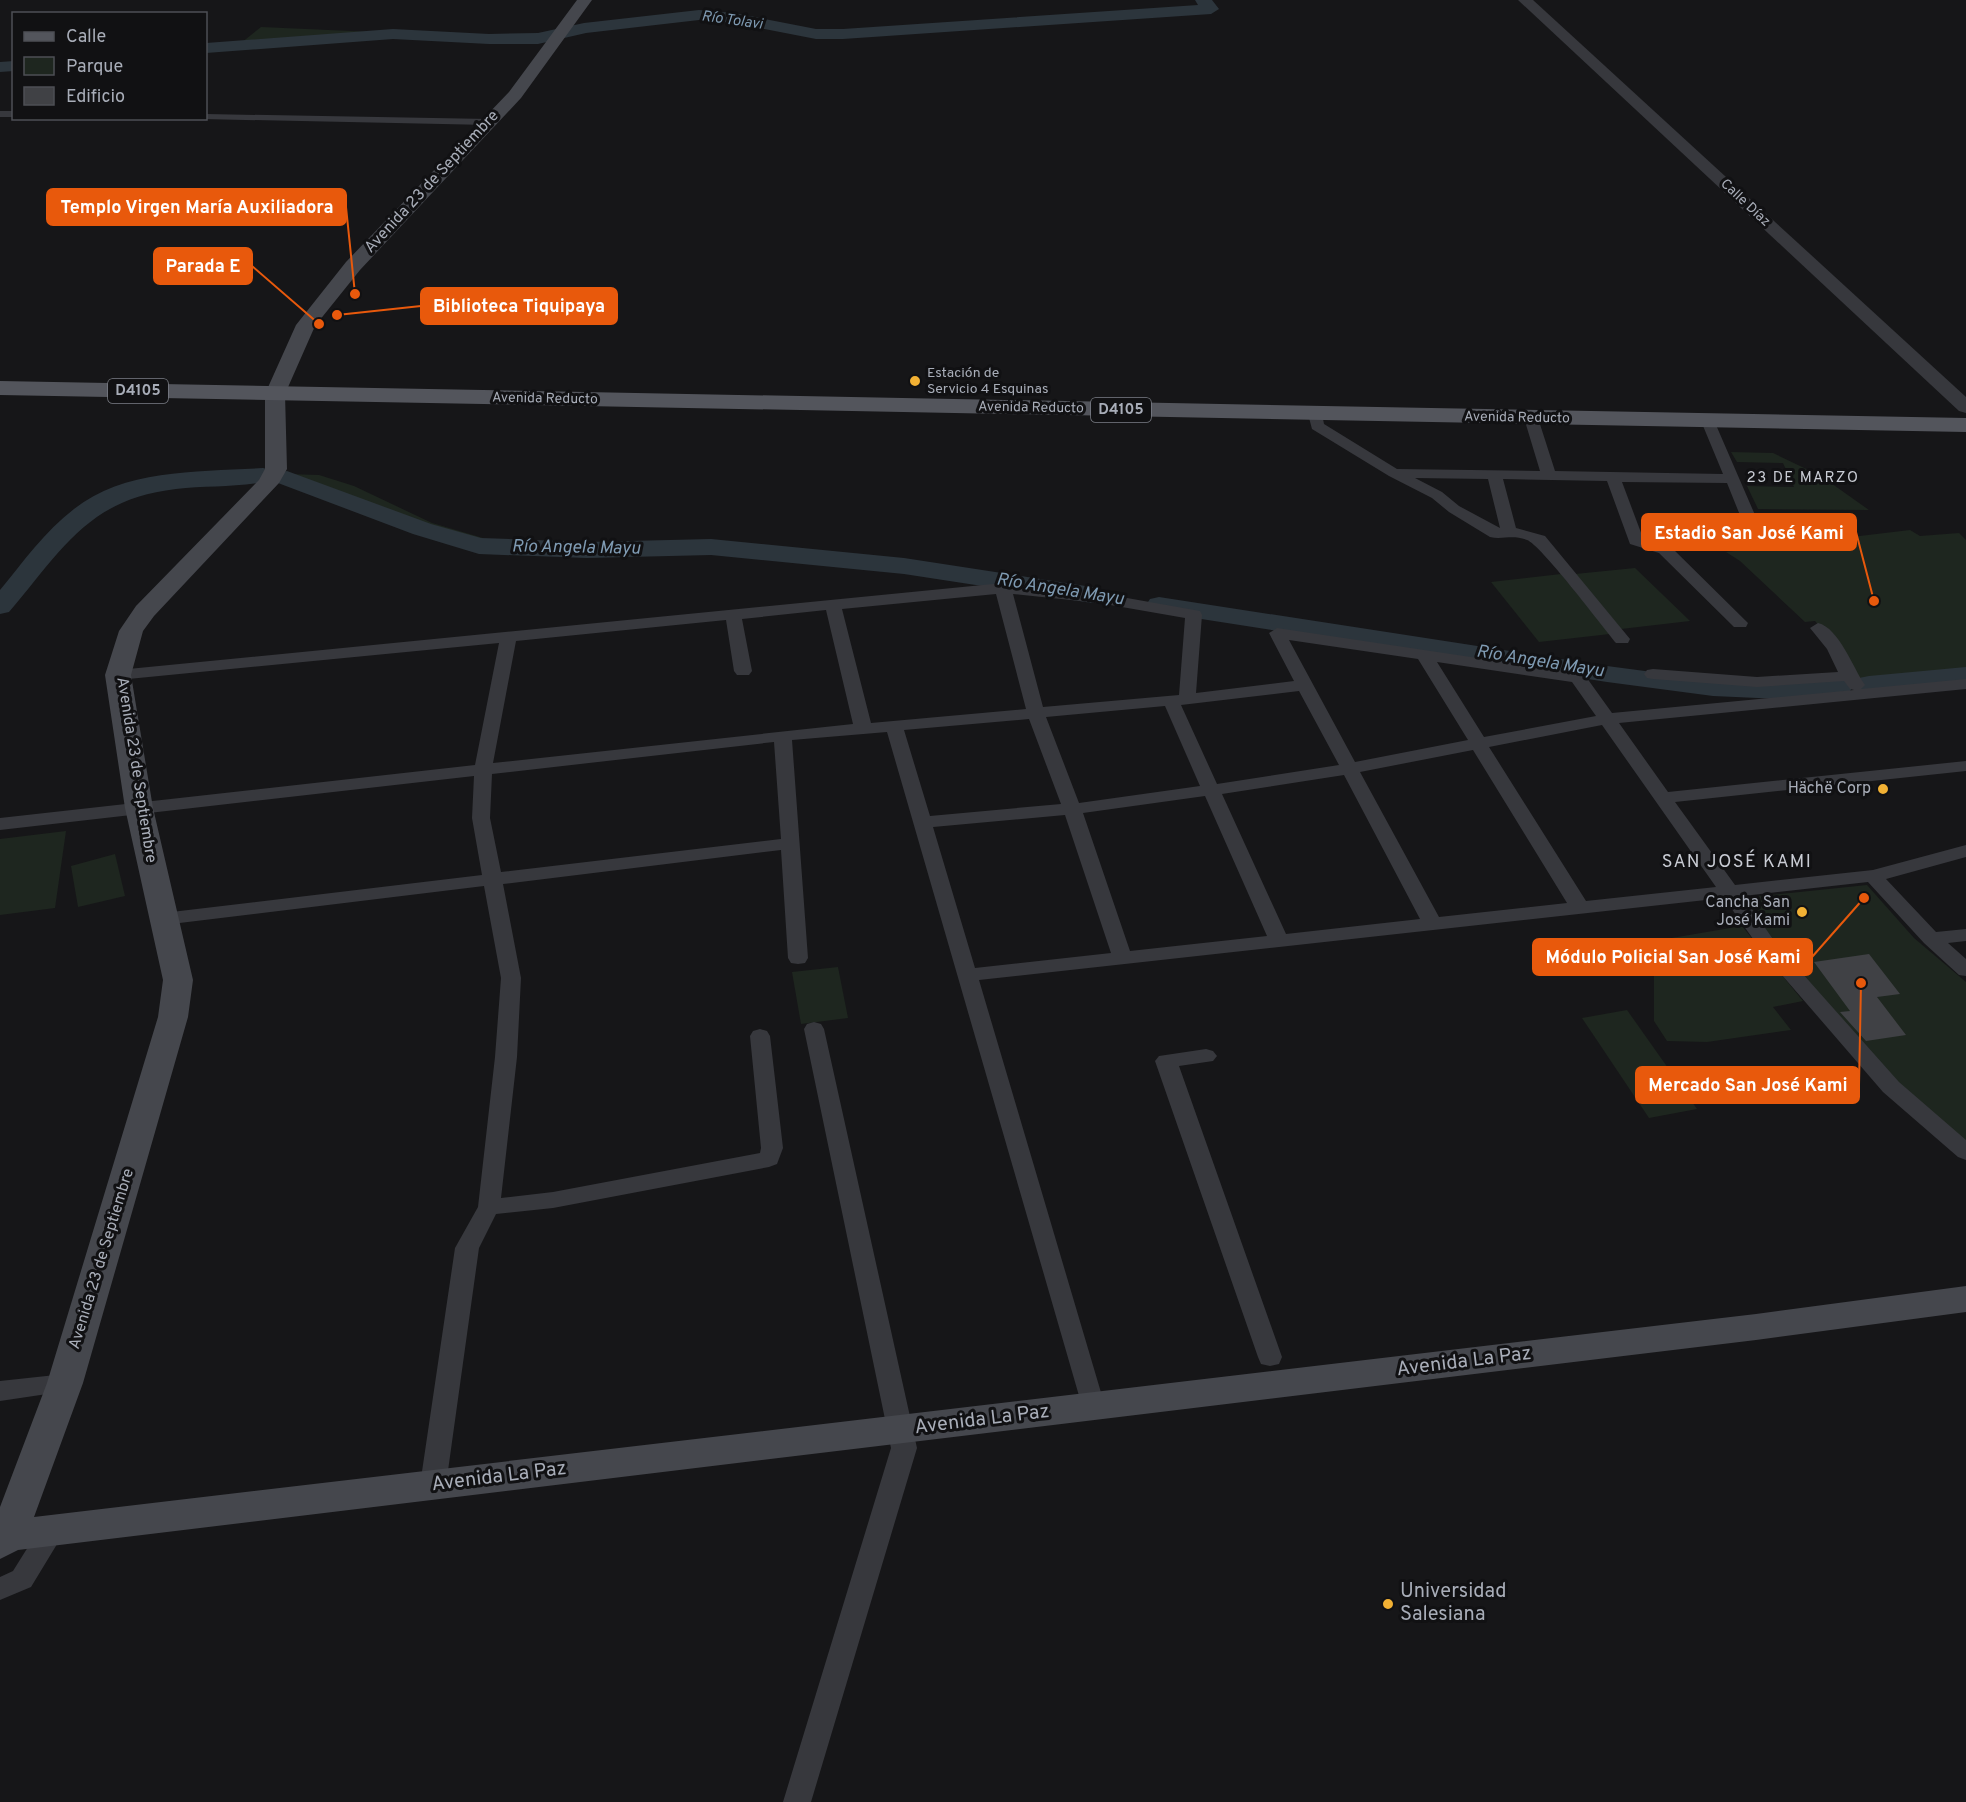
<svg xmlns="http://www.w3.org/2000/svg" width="1966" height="1802" viewBox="0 0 1966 1802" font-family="Overpass,sans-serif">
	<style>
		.green { fill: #1e261f }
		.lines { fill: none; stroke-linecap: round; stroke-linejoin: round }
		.river { fill: #2c353c; fill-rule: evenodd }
		.building { fill: #404145 }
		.minor { fill: #37383d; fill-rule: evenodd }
		.tertiary { fill: #37383d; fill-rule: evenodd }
		.secondary { fill: #45474d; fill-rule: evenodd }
		.primary { fill: #53555c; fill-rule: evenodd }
		.poi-dot { fill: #f2b134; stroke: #111113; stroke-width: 2 }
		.labels { text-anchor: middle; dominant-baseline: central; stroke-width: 6; stroke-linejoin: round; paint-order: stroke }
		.far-street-label { font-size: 14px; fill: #a8adb8; stroke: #111113 }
		.far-poi-label { font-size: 14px; fill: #a8adb8; stroke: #111113; text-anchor: start }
		.far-water-label { font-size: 15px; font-style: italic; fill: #7f9bb3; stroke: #111113 }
		.shield { fill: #111113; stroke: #7b7e86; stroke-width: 1.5 }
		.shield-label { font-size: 15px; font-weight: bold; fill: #a8adb8 }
		.far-neighbourhood-label { font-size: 15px; letter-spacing: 1.5px; fill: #c9ccd4; stroke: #111113 }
		.street-label { font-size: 16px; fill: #a8adb8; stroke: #111113 }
		.poi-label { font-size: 16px; fill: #a8adb8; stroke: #111113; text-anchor: end }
		.water-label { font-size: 18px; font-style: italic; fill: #7f9bb3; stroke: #111113 }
		.neighbourhood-label { font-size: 18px; letter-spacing: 1.5px; fill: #c9ccd4; stroke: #111113 }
		.near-street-label { font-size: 20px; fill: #a8adb8; stroke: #111113 }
		.near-poi-label { font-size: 20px; fill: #a8adb8; stroke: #111113; text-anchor: start }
		.leader { fill: none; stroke: #e8590c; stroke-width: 2 }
		.callout-dot { fill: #e8590c; stroke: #111113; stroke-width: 2 }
		.callout { fill: #e8590c; stroke: #e8590c; stroke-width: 2 }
		.callout-label { font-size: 18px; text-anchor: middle; font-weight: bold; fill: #fff }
	</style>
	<rect width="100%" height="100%" fill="#161618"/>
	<g class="green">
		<polygon points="261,27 374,32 241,43"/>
		<polygon points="1731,452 1773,453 1821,476 1869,510 1758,509 1747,486 1794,487 1783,463 1737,462"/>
		<path d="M287 474 319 475 354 486 432 523 483 538C449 537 417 523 386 511 353 498 320 485 287 474Z"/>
		<polygon points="1910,530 1920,536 1959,533 1966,540 1966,681 1866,690 1854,676 1850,661 1815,621 1805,622 1740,561 1726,552"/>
		<polygon points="1635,568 1690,621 1621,629 1575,574"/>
		<polygon points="1561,574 1610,634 1539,642 1491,582"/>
		<polygon points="66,831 55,908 0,915 0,839"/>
		<polygon points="115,854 125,896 78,907 71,866"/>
		<polygon points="1867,885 1914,938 1966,982 1966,1142 1897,1081 1777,947 1743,898"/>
		<polygon points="1742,926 1803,1001 1773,1007 1791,1030 1707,1042 1667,1041 1654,1021 1654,941"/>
		<polygon points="838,967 848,1018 801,1024 792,972"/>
		<polygon points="1627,1010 1697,1109 1649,1118 1582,1018"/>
	</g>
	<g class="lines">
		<g class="river">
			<polygon points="1195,0 1212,0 1219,9 1211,14 843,39 816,39 734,23 699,20 586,33 538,44 489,44 393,39 206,53 206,43 393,29 489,34 538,33 584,23 699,10 734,13 816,29 843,29 1198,5"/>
			<polygon points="14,61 14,71 0,72 0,62"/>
			<path d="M263 468 272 470 275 475 272 480C241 488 207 485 176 489 88 499 62 550 9 612L0 614V590C23 562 45 531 74 509 125 468 201 472 263 468Z"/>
			<polygon points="287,471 431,524 481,538 587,542 711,539 904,558 1092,587 1101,589 1105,595 1101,601 1092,603 904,574 711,555 587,558 479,554 413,534 278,483 275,478 278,473"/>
			<polygon points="1159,597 1607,666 1713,680 1781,683 1840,677 1850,679 1854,685 1850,691 1781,699 1713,696 1607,682 1150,611 1146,605 1150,599"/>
			<polygon points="1966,667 1966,683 1869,692 1859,690 1855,684 1859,678 1869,676"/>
		</g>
	</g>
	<polygon class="building" points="1869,954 1900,994 1877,997 1906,1035 1866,1041 1840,1012 1850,1011 1814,962"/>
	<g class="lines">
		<g class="minor">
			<rect x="0" y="111" width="14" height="6"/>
			<polygon points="206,114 489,119 495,122 489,125 202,119 206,118"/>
			<path d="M1315 410 1322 414 1324 424 1397 469 1540 471 1524 418 1531 414 1538 418 1555 471 1723 474 1701 421 1708 417 1713 418 1768 545 1766 548 1760 550 1752 545 1727 483 1622 482 1643 538 1671 547 1748 623 1746 627H1734L1659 553 1630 544 1607 481 1503 479 1516 528 1545 536 1630 639 1628 643H1616C1602 626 1540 544 1527 540 1512 534 1503 540 1490 537L1449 512 1432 498 1389 476 1312 429 1308 414ZM1415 478 1488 479 1500 528 1459 506 1442 492Z"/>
			<path d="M1003 583 1099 593 1200 611 1202 615 1196 693 1294 681 1269 633 1277 628 1584 674 1612 713 1854 690 1850 689 1844 681 1757 687 1653 679 1647 678 1644 674 1647 670 1653 669 1757 677 1838 672 1827 649 1810 628 1818 623C1839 628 1853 668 1865 685L1861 689 1966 679V689L1619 723 1668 792 1966 761V771L1675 802 1735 885 1873 870 1966 845V857L1886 879 1936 932 1966 929V941L1948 943 1966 959V976L1959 975 1924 943 1868 882 1743 896 1777 945 1899 1082 1966 1140V1160L1958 1157 1883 1092 1763 953 1724 898 979 980 1105 1406 1102 1413 1093 1416 1084 1413 887 732 792 740 808 958 805 963 798 964 791 963 788 958 781 850 503 884 521 978 517 1057 501 1198 553 1192 760 1153 761 1148 750 1036 753 1031 760 1029 767 1031 770 1036 783 1148 777 1164 769 1167 553 1208 496 1214 479 1248 446 1485 442 1492 433 1495 424 1492 420 1485 455 1248 478 1207 495 1057 501 978 484 886 163 925 156 923 153 919 156 915 163 913 482 875 472 818 474 776 0 830V818L475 765 499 643 118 680 112 679 109 675 112 671 118 670ZM996 594 1026 709 871 723 842 609ZM1013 594 1099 603 1185 618 1179 695 1043 707ZM826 610 853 724 493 763 516 641 726 620 734 671 737 675H749L752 671 742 619ZM1289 640 1418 659 1468 740 1355 762ZM1437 662 1572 682 1596 716 1484 737ZM1299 691 1339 765 1217 784 1181 705ZM1165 706 1200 786 1079 803 1046 717ZM1029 719 1061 804 930 816 904 730ZM1602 725 1716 887 1586 901 1489 747ZM774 742 781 839 501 872 490 818 492 774ZM1473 750 1567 903 1439 917 1360 772ZM1344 775 1420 919 1286 934 1222 794ZM1205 796 1267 936 1130 951 1083 813ZM1065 815 1111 953 975 968 933 827Z"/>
			<polygon points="814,1022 821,1024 824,1029 917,1448 811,1802 783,1802 891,1448 804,1029 807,1024"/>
			<polygon points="1206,1049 1213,1051 1217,1056 1213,1061 1179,1066 1282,1357 1279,1364 1270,1366 1261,1364 1258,1357 1155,1061 1159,1056"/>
			<polygon points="65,1374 74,1376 77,1383 74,1390 0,1401 0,1381"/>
			<polygon points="52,1520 61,1523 65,1531 31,1587 0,1600 0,1577 13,1571 43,1523"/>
		</g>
		<polygon class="tertiary" points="1518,0 1533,0 1966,397 1966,413 1959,411"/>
		<polygon class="secondary" points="577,0 592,0 521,98 360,270 315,326 285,394 287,469 279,483 154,616 143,631 131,675 153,808 193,980 188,1017 83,1383 34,1517 1756,1314 1966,1286 1966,1312 1756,1340 18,1550 0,1559 0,1507 47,1383 158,1017 163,980 125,808 105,675 119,631 136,606 259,480 265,469 265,394 296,325 346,262 509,92"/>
		<polygon class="primary" points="0,381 1966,418 1966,432 0,395"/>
	</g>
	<g class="poi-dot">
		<circle cx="915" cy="381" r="6"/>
		<circle cx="1883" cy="789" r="6"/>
		<circle cx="1802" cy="912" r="6"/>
		<circle cx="1388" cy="1604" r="6"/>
	</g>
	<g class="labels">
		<g class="far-street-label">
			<text transform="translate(1745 203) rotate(43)">Calle Díaz</text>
			<text transform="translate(545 399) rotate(1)">Avenida Reducto</text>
			<text transform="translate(1031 408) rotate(1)">Avenida Reducto</text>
			<text transform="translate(1517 418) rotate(1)">Avenida Reducto</text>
		</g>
		<g class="far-poi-label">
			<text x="927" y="373">Estación de<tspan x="927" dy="16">Servicio 4 Esquinas</tspan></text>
		</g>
		<g class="far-water-label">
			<text transform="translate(732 21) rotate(8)">Río Tolavi</text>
		</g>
		<g class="shield">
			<rect x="108" y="379" width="60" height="24" rx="4.5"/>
			<rect x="1091" y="398" width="60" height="24" rx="4.5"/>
		</g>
		<g class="shield-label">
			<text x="138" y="391">D4105</text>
			<text x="1121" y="410">D4105</text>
		</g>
		<g class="far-neighbourhood-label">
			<text x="1803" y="478">23 DE MARZO</text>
		</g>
		<g class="street-label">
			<text transform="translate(432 182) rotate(-47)">Avenida 23 de Septiembre</text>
			<text transform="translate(136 770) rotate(81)">Avenida 23 de Septiembre</text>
			<text transform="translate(102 1259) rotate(-73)">Avenida 23 de Septiembre</text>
		</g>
		<g class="poi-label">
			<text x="1871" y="789">Hächë Corp</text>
			<text x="1790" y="903">Cancha San<tspan x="1790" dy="18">José Kami</tspan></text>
		</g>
		<g class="water-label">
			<text transform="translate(576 548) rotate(1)">Río Angela Mayu</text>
			<text transform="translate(1060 590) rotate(9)">Río Angela Mayu</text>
			<text transform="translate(1540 662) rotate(9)">Río Angela Mayu</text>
		</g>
		<g class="neighbourhood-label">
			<text x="1737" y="862">SAN JOSÉ KAMI</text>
		</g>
		<g class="near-street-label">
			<text transform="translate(1464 1362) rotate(-7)">Avenida La Paz</text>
			<text transform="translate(982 1420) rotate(-7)">Avenida La Paz</text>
			<text transform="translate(499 1477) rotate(-7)">Avenida La Paz</text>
		</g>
		<g class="near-poi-label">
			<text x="1400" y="1592">Universidad<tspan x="1400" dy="23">Salesiana</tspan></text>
		</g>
	</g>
	<path class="leader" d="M355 294L346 207M319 324L252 266M337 315L421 306M1874 601L1856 532M1864 898L1812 957M1861 983L1859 1085"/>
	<g class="callout-dot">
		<circle cx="355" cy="294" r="6"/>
		<circle cx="319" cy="324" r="6"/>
		<circle cx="337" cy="315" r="6"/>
		<circle cx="1874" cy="601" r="6"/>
		<circle cx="1864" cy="898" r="6"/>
		<circle cx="1861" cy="983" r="6"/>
	</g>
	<g class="callout">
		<rect x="47" y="189" width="299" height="36" rx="6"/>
		<rect x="154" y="248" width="98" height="36" rx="6"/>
		<rect x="421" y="288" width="196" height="36" rx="6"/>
		<rect x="1642" y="514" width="214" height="36" rx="6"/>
		<rect x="1533" y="939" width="279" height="36" rx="6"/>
		<rect x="1636" y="1067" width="223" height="36" rx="6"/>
	</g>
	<g class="callout-label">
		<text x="197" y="213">Templo Virgen María Auxiliadora</text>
		<text x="203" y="272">Parada E</text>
		<text x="519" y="312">Biblioteca Tiquipaya</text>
		<text x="1749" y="539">Estadio San José Kami</text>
		<text x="1673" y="963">Módulo Policial San José Kami</text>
		<text x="1748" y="1091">Mercado San José Kami</text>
	</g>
	<rect x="12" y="12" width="195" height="108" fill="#111113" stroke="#4d4f55" stroke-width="1.5"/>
	<rect x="24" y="32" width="30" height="9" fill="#53555c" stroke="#4d4f55" stroke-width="1.5"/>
	<text x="66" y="42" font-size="18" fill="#a8adb8">Calle</text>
	<rect x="24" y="57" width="30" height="18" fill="#1e261f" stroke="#4d4f55" stroke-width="1.5"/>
	<text x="66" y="72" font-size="18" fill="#a8adb8">Parque</text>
	<rect x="24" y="87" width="30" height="18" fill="#404145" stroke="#4d4f55" stroke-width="1.5"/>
	<text x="66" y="102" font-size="18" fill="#a8adb8">Edificio</text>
</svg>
